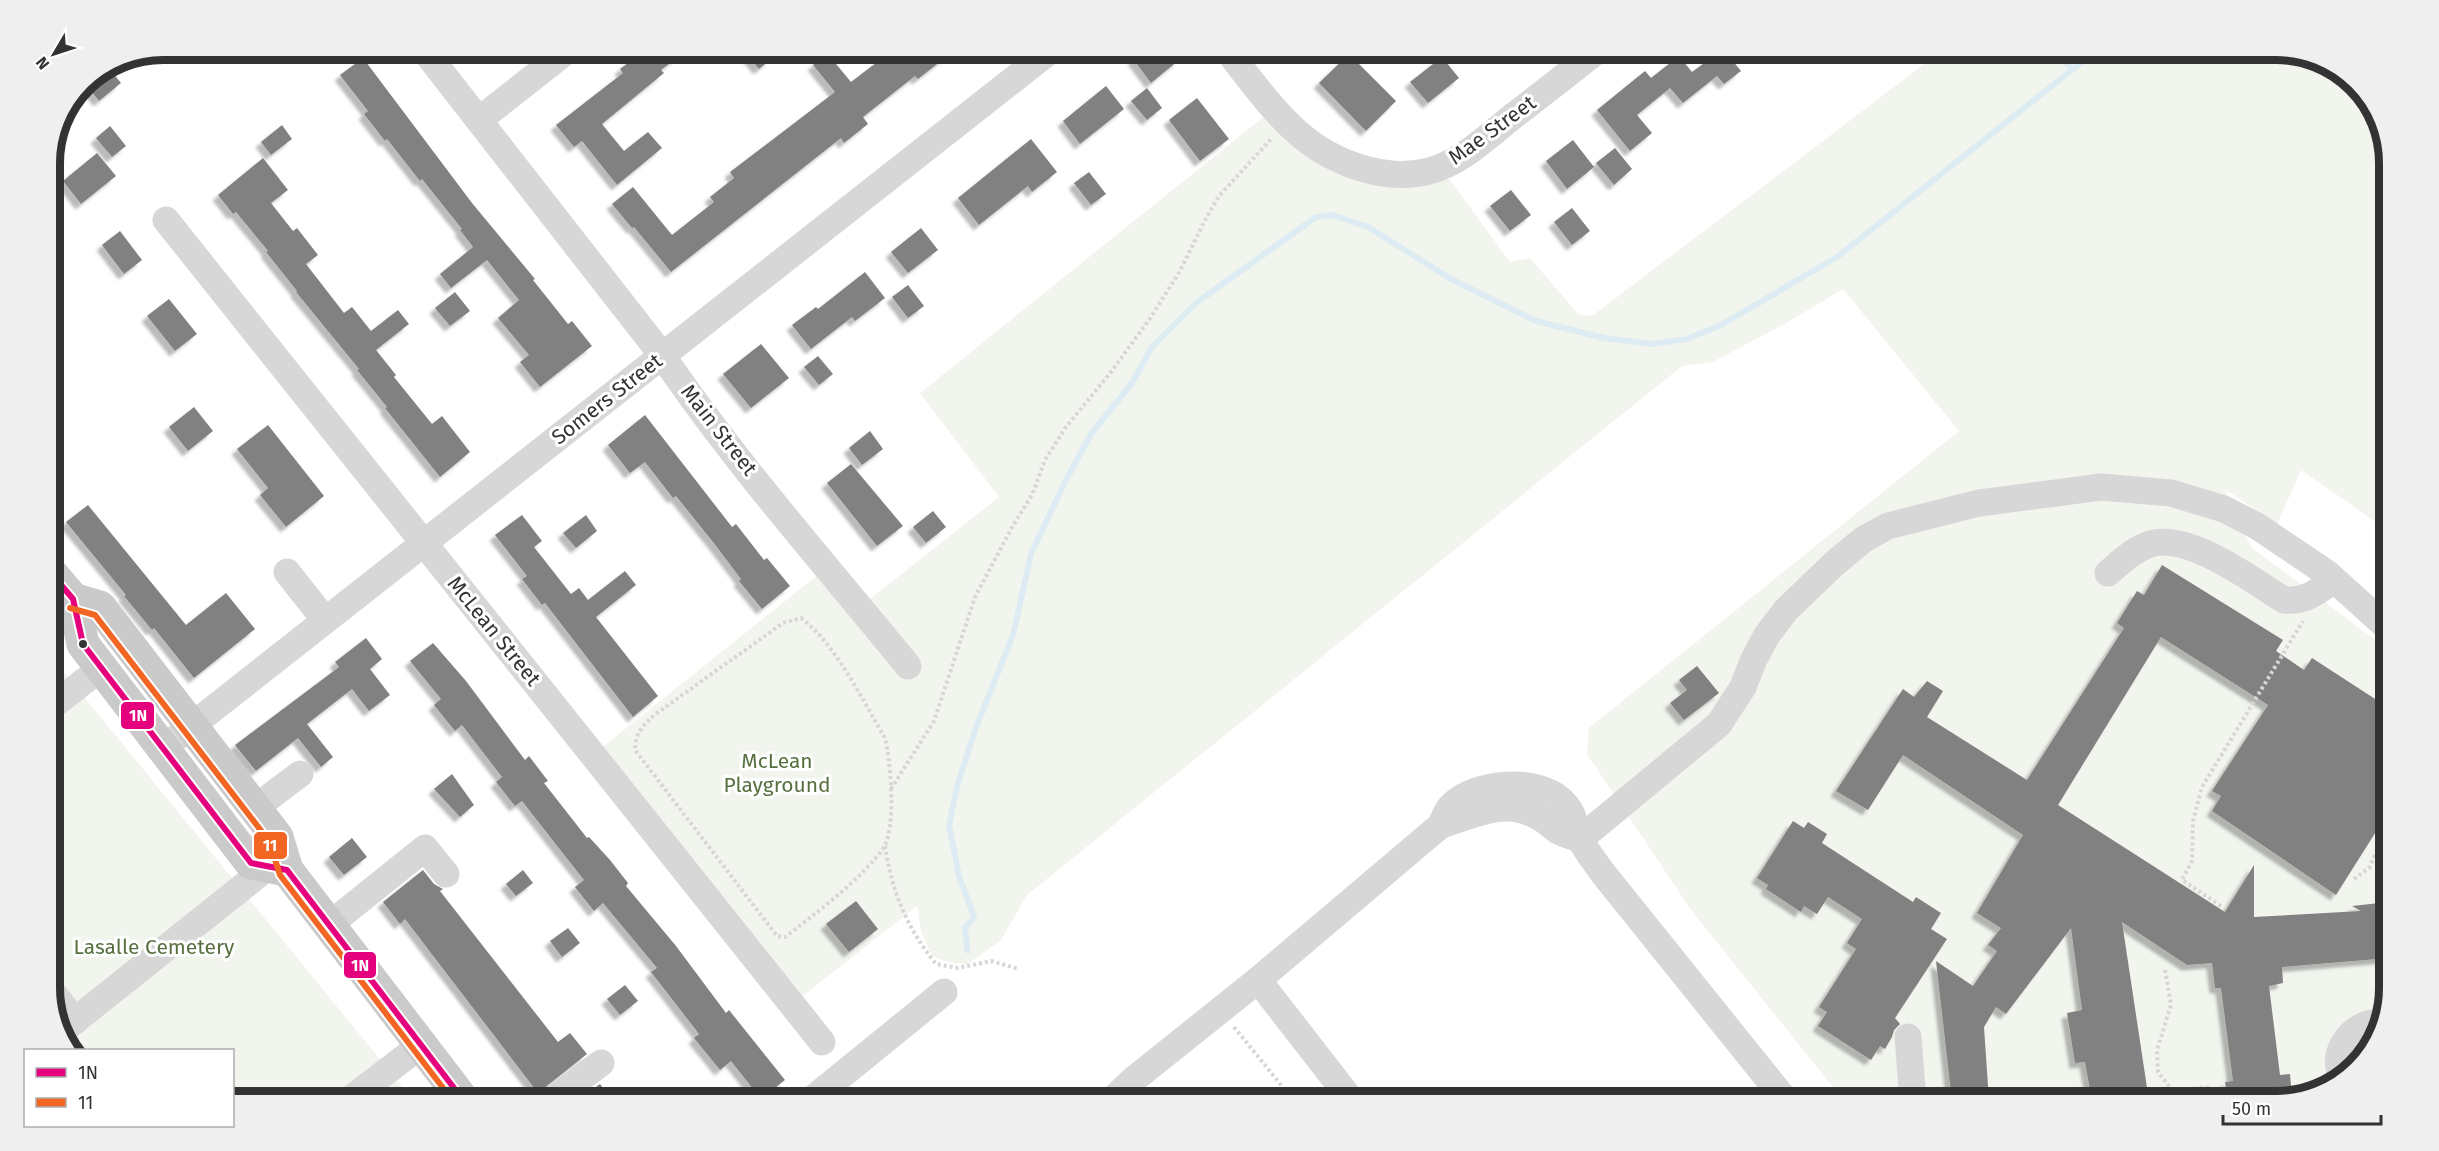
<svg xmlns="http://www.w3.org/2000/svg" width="2439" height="1151" viewBox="0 0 2439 1151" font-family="'Fira Sans',sans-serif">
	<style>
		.green { fill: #f1f5ed }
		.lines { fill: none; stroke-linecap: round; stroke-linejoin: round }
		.stream { stroke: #ddebf3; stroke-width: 6 }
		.building { fill: #818181; filter: url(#shadow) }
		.path { stroke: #d6d6d6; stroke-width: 4; stroke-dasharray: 3 3; stroke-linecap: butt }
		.minor { stroke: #d7d7d7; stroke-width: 27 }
		.major { stroke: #cacaca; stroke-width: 33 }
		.bus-1-casing { stroke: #fff; stroke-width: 10 }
		.bus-2-casing { stroke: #fff; stroke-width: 10 }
		.bus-1 { stroke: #e5007d; stroke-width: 6 }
		.bus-2 { stroke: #f26522; stroke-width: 6 }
		.bus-dot { fill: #333; stroke: #fff; stroke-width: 2 }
		.labels { text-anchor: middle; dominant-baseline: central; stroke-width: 6; stroke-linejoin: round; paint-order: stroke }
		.street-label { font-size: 21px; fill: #333; stroke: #fff }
		.park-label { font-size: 21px; fill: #56703f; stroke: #fff }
		.rim { fill: none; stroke: #333; stroke-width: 8 }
		.line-badge { stroke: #fff; stroke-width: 2 }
		.badge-label { font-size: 16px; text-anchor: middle; font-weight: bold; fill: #fff }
	</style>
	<defs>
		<filter id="shadow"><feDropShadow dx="-5.5" dy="5.5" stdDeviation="1.5" flood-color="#0004"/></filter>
	</defs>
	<rect width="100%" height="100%" fill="#fff"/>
	<g class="green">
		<polygon points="1943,50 2276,50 2320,58 2370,100 2389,156 2389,531 2301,470 2277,524 2225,489 2251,547 2389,650 2389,988 2381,1032 2339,1082 2276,1101 1844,1101 1691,910 1587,754 1589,728 1959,431 1843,289 1788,322 1713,362 1682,366 1027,895 1001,940 968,964 950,963 932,956 921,931 917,906 794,1003 594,754 829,566 861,606 999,497 920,393 1272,110 1337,163 1441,168 1510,262 1530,258 1578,314 1592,316"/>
		<polygon points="50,655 414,1101 233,1101 232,1050 69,1050 50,996"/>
	</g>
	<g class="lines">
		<g class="stream">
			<polyline points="2055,50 2072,69"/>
			<polyline points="967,950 965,928 974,917 959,876 949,825 957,787 975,730 1013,635 1031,554 1065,482 1091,434 1132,383 1152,347 1196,303 1316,217 1332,215 1368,227 1451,279 1536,321 1604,338 1652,344 1687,339 1721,325 1837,257 2097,50"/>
		</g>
	</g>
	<g class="building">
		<polygon points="645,50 687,50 661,70 664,73 602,124 624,151 648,132 662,148 617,185 582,141 574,147 556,125 623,73 620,69"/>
		<polygon points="743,50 763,50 771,59 759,69"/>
		<polygon points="893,50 955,50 918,79 915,76 863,117 868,124 844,143 841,138 671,272 634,227 632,228 612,204 633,187 672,235 714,202 710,197 734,178 730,172 835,92 813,65 827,53 851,82"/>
		<polygon points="1145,50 1171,50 1179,60 1151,83 1133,59"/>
		<polygon points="1722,50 1724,50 1741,71 1724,84 1717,76 1683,103 1670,88 1637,115 1652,133 1630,151 1597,110 1645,71 1651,78 1679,56 1692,72"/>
		<polygon points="1349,54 1396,101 1366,131 1319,83"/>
		<polygon points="1442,57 1459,78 1428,103 1410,82"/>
		<polygon points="363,58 472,203 535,279 533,280 568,324 572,321 592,346 540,387 520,362 529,355 498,318 519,300 487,260 451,288 440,274 473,247 460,230 462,229 422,179 420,181 387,139 385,141 364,114 368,111 340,75"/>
		<polygon points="107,66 121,83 99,101 84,82"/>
		<polygon points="1106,86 1124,109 1080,144 1063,121"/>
		<polygon points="1147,88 1162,108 1147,120 1131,101"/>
		<polygon points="1197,98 1229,139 1200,161 1169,120"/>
		<polygon points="282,125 292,139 271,155 261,142"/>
		<polygon points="110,126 126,146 112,157 96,138"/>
		<polygon points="1031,139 1057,172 1032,192 1028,186 979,225 958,198"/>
		<polygon points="1573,140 1594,167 1567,189 1546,161"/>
		<polygon points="1615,148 1632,169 1614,185 1596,163"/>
		<polygon points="97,153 116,176 81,204 63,181"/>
		<polygon points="263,158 288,190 271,203 293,231 297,228 318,255 306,264 344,313 352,307 371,331 398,310 409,324 376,350 396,375 394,377 432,424 442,416 470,452 440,477 385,408 387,407 357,370 359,369 296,292 297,291 266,252 268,251 236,212 233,214 218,195"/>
		<polygon points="1089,172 1106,194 1091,205 1074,183"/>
		<polygon points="1511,190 1531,215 1510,231 1490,206"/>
		<polygon points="1572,208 1590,231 1572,245 1554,222"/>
		<polygon points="921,228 938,250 908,273 891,252"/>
		<polygon points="120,231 142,260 124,274 102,245"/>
		<polygon points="865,272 885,298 855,321 852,317 811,349 792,325 816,307 818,309"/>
		<polygon points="908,285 924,306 908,318 892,297"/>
		<polygon points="455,292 470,311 450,326 435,308"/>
		<polygon points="169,299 197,334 175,351 147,316"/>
		<polygon points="761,344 789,378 751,408 723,374"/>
		<polygon points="818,356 833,374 819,385 804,367"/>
		<polygon points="194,407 213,431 188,451 169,427"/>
		<polygon points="645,415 732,527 736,524 764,560 767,558 790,586 762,609 739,581 741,579 713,542 676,496 673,498 645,462 630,473 608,445"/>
		<polygon points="268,425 324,496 286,527 260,495 268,488 237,449"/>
		<polygon points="870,431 883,449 862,465 849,448"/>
		<polygon points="851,464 903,526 877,546 827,483"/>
		<polygon points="88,505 186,625 226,593 255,629 194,678 154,628 152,630 124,596 126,595 66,522"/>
		<polygon points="933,511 946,527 926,543 913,527"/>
		<polygon points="522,515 542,541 534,547 571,594 579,588 588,600 625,571 636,585 596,617 658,696 633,717 545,603 542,605 522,579 527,576 495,535"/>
		<polygon points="586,515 597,531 576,548 563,533"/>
		<polygon points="2162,565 2283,640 2276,651 2304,670 2312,658 2389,708 2389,811 2336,895 2212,811 2221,796 2212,791 2268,705 2161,637 2058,805 2225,912 2254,865 2254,917 2361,911 2352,906 2389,902 2389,958 2282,967 2283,983 2269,986 2280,1075 2290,1074 2292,1097 2276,1101 2228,1101 2225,1082 2233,1081 2221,988 2215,988 2212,963 2187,965 2122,922 2149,1101 2092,1101 2085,1062 2075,1063 2067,1013 2082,1010 2071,928 2006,1014 1996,1007 1984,1027 1989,1101 1952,1101 1936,961 1973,986 1997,951 1988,945 2001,928 1977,913 2023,835 1903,755 1868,810 1836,791 1903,689 1914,697 1927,681 1943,691 1927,717 2027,780 2124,628 2117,623 2137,591 2144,595"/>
		<polygon points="366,638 382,659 370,669 390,695 369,711 352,689 307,724 333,757 321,767 298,738 256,771 235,745 339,667 335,662"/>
		<polygon points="433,643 466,681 525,760 529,756 548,781 544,783 587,838 589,837 610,860 628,883 626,886 676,946 726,1013 729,1010 785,1080 761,1099 731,1061 720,1070 694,1038 699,1034 651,972 657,968 603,903 594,911 575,887 584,880 565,856 522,801 515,806 496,782 502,777 462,725 455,731 434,705 441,699 410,661"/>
		<polygon points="1697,666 1719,693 1684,720 1670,703 1687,690 1679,680"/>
		<polygon points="452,774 474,805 460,817 434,789"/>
		<polygon points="1793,821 1804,828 1808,822 1827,834 1822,843 1913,902 1916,897 1941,913 1931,929 1947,939 1895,1018 1900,1024 1894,1030 1892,1037 1885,1049 1880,1046 1871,1060 1818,1026 1827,1012 1819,1007 1856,949 1847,943 1862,919 1828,897 1817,914 1804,906 1801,912 1766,889 1768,885 1757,878"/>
		<polygon points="352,838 367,857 344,875 329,857"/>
		<polygon points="423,870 434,884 443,889 440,891 558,1042 570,1033 587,1054 538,1093 405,919 400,924 383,902"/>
		<polygon points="523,870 533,883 516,896 506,884"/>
		<polygon points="856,901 878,929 849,952 826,924"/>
		<polygon points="568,928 580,943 562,957 550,941"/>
		<polygon points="625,985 638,1001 620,1015 607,999"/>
		<polygon points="600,1084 613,1101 576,1101"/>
	</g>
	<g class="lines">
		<g class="path">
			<path d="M801 618C835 643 863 701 885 738 891 761 896 827 884 847 863 878 815 914 785 937L777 936 635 750C635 732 644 724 657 713L783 623Z"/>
			<polyline points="891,789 934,721 975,597 1011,529 1032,495 1045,460 1066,427 1111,372 1151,317 1180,271 1204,222 1219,196 1272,138"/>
			<path d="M885 846C892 892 907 928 936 964L958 968 991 961 1019 969"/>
			<polyline points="2354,879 2369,868 2389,824"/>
			<polyline points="2221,906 2182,880 2192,861 2193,821 2202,787 2303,621"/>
			<polyline points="2165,970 2171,1005 2157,1050 2158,1072 2173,1091 2210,1087 2213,1101"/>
			<polyline points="1234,1027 1294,1101"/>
			<polyline points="774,1101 790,1089"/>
		</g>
		<g class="minor">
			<path d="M424 50 662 355C736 464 825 564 908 666"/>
			<path d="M1227 50C1249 78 1271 109 1298 133 1331 162 1384 183 1429 171 1460 163 1487 137 1512 117 1541 95 1570 72 1598 50"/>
			<polyline points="479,120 568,50"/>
			<polyline points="166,220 822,1042"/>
			<polyline points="287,572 325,620"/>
			<path d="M2108 573C2121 562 2133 550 2150 544 2189 532 2251 580 2284 600 2305 602 2317 592 2334 580"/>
			<polyline points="50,708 101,668"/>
			<polyline points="162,749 1051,50"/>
			<polyline points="255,808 300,774"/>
			<path d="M1441 825C1473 816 1501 798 1535 815 1544 819 1550 825 1558 831 1564 834 1573 837 1580 839"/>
			<polyline points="1580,839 1719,724 1743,687 1754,659 1767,635 1786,610 1835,563 1864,539 1888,526 1979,503 2101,487 2171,493 2224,509 2257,526 2328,574 2389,629"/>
			<polyline points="329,925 425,848 446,874"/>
			<polyline points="1258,980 1352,1101"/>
			<polyline points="50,989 75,1021"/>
			<polyline points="62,1031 269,866"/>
			<polyline points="1908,1037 1913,1101"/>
			<path d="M2343 1077C2327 1053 2356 1018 2382 1023"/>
			<polyline points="348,1101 421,1045"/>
			<polyline points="551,1101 601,1063"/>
			<polyline points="810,1101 944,992"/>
			<path d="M1111 1101 1133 1080 1258 980 1441 825C1444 818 1447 809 1452 805 1476 782 1536 777 1561 800 1578 816 1572 825 1581 841 1587 852 1595 862 1602 872L1786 1101"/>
		</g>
		<g class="major">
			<polyline points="50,572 73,599 83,644 251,863 287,870"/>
			<polyline points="73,599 100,607 277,837 287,870 464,1101"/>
		</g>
		<defs>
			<polyline id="bus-1" points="50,572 73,599 83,644 251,863 287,870 464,1101"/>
			<polyline id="bus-2" points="70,608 95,615 269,841 280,875 453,1101"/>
		</defs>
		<use href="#bus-1" class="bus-1-casing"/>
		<use href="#bus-2" class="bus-2-casing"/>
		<use href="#bus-1" class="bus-1"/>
		<use href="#bus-2" class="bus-2"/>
	</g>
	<circle class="bus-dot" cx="83" cy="644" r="5"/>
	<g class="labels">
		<g class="street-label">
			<text transform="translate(1492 130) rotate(-36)">Mae Street</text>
			<text transform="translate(607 399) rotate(-38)">Somers Street</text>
			<text transform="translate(719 430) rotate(52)">Main Street</text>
			<text transform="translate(494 631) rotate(51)">McLean Street</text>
		</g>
		<g class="park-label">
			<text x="777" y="761">McLean<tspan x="777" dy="24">Playground</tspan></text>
			<text x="154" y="947">Lasalle Cemetery</text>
		</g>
	</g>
	<path d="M0 0H2439V1151H0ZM163 60H2276A103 103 0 0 1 2379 163V988A103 103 0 0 1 2276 1091H163A103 103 0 0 1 60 988V163A103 103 0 0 1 163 60Z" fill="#efefef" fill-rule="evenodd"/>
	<path class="rim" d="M163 60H2276A103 103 0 0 1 2379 163V988A103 103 0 0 1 2276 1091H163A103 103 0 0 1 60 988V163A103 103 0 0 1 163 60Z"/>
	<g class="line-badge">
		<rect x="120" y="701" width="35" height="29" rx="6" fill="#e5007d"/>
		<rect x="253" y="831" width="35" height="29" rx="6" fill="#f26522"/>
		<rect x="343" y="951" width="34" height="28" rx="6" fill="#e5007d"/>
	</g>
	<g class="badge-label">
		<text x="138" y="721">1N</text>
		<text x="270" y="851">11</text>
		<text x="360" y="971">1N</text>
	</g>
	<rect x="24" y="1049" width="210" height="78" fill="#ffffff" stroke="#adadad" stroke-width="1.5"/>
	<rect x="36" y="1068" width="30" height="9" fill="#e5007d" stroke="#adadad" stroke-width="1.5"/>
	<text x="78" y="1079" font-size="18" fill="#333333">1N</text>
	<rect x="36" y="1098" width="30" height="9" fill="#f26522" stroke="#adadad" stroke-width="1.5"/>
	<text x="78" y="1109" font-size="18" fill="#333333">11</text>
	<g transform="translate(54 54) rotate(231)" stroke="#ffffff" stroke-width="4.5" paint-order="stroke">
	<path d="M0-4.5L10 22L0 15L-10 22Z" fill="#333333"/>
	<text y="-9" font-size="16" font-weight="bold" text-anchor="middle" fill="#333333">N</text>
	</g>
	<path d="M2223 1115v9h158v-9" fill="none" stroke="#333333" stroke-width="3"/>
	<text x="2232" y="1115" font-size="18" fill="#333333" stroke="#ffffff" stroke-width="4.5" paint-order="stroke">50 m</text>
</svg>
